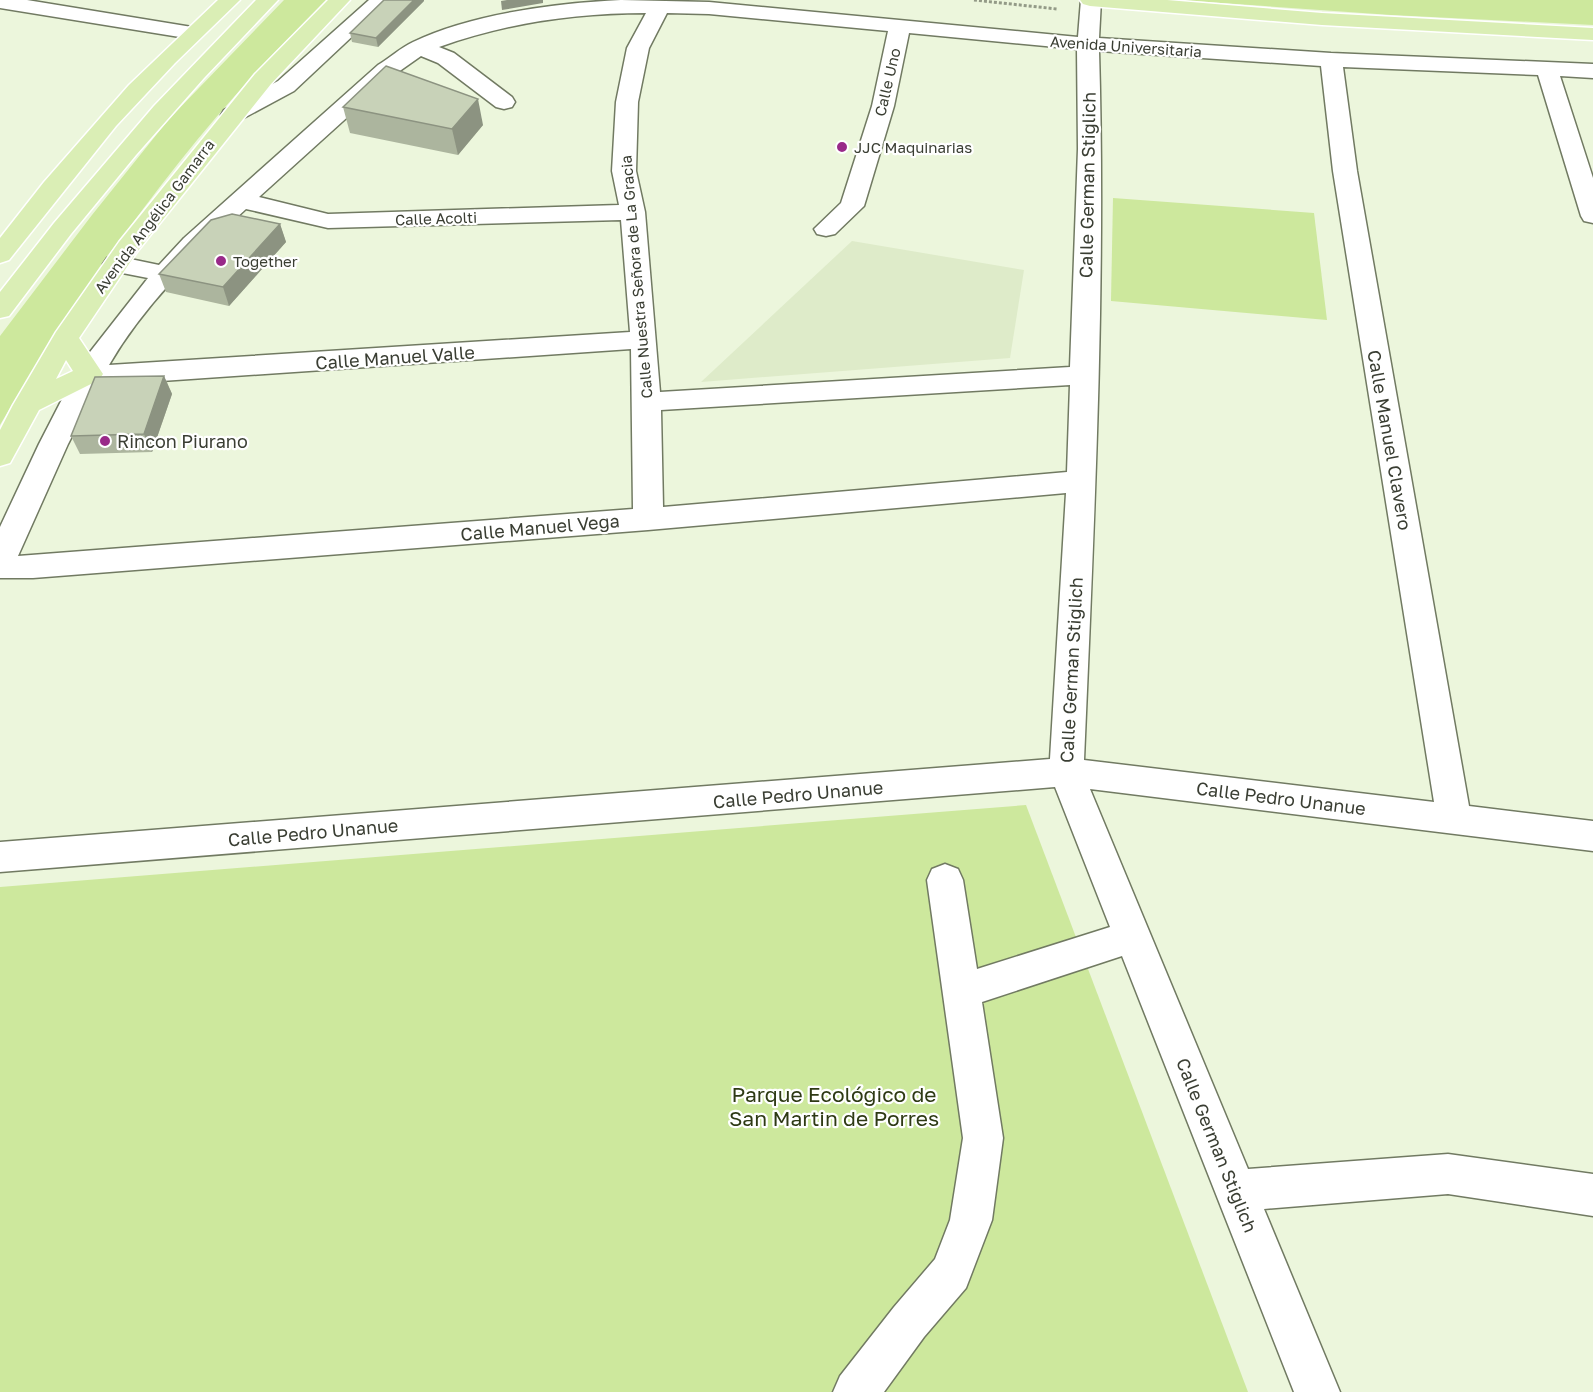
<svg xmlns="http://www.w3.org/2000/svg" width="1593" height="1392" viewBox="0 0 1593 1392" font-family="'Golos Text',sans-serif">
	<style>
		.built { fill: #deebc9 }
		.green { fill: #cde89d }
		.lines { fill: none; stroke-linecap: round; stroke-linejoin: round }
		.minor-casing { stroke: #717a62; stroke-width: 3 }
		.major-casing { stroke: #fff; stroke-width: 3 }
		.path { stroke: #939a87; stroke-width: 3; stroke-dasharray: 3 2; stroke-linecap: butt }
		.minor { fill: #fff; fill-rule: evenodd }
		.major { fill: #daeeb5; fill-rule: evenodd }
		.wall { fill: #acb59e }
		.shaded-wall { fill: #8c9381 }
		.building { fill: #c8d2b8; stroke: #8c9381; stroke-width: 1.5 }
		.poi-dot { fill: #992989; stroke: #fff; stroke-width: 2 }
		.labels { text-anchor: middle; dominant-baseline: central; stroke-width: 4.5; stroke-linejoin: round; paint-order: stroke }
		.far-street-label { font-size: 15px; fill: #3a3e33; stroke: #fff }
		.far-poi-label { font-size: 15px; fill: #3a3e33; stroke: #fff; text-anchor: start }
		.street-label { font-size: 18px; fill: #3a3e33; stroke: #fff }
		.poi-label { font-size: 18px; fill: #3a3e33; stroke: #fff; text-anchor: start }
		.near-park-label { font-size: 21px; fill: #2e3a14; stroke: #fff }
	</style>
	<rect width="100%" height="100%" fill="#ecf6dc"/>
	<polygon class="built" points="852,241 1024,270 1010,358 701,382"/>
	<g class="green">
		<path d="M284 0H328C198 121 90 273 0 425V336L92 215 169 119Z"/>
		<polygon points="1178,0 1593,0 1593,25 1391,15"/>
		<polygon points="1113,198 1314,213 1327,320 1111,301"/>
		<polygon points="1026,805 1248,1392 0,1392 0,887"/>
	</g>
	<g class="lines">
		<defs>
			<g id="minor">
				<polygon points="0,0 27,0 192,27 200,28 203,33 200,38 192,39 0,8"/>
				<polygon points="369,0 391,0 294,91 240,120 232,122 224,120 221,115 224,110 278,81"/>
				<path d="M621 0 709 2 1078 37 1081 0H1101L1099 38 1331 53 1593 64V78L1560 76 1593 178V223L1584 221 1581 216 1538 75 1343 67 1357 171 1469 806 1593 821V851L1090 789 1248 1169 1448 1154 1593 1174V1216L1448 1194 1264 1209 1340 1392H1294L1122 956 982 1002 1003 1138 992 1220 966 1288 924 1337 884 1392H833L840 1376 894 1307 935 1259 950 1220 963 1138 927 880 932 869 945 864 958 869 963 880 977 969 1110 927 1055 787 0 872V842L1050 759 1066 493 648 530 33 578H0V527L39 444 75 374 90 352 148 278 107 270 103 264 107 258 116 256 159 265 184 238 378 65C390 58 400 48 413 42 471 14 556 3 621 0ZM646 13 627 48 616 102 612 171 619 205 328 214 259 197 394 75 421 56 438 63 496 107 504 109 512 107 515 102 512 97 454 53 439 47C506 23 575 13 646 13ZM667 13 709 14 888 31 872 106 841 203 814 229 817 234 826 236 835 234 864 206 894 106 909 33 1077 49 1078 149 1070 367 660 392 645 212 636 171 638 102 649 48ZM1099 51 1321 66 1333 171 1434 802 1084 760C1094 524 1106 287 1099 51ZM246 209 328 228 621 220 630 332 109 365C144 305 195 255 246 209ZM631 349 633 509 18 556 68 444 99 383 147 382ZM1070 385 1067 472 663 507 661 410Z"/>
			</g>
			<g id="major">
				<polygon points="218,0 240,0 175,63 116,126 9,260 0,263 0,238 44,182 129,85"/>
				<polygon points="256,0 278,0 204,78 136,155 71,234 9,316 0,318 0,292 54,223 154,106"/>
				<path d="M328 0H350L271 84 137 252 79 338 103 374 99 380 39 410 10 463 0 466V430L13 405 56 332 119 242 255 74ZM66 360 73 371 56 379Z"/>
				<polygon points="1080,0 1167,0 1322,13 1593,28 1593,40 1322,25 1090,6 1083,4"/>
			</g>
		</defs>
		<use href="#minor" class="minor-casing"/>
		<use href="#major" class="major-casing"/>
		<polyline class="path" points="974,0 1057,9"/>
		<use href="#minor" class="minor"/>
		<use href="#major" class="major"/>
	</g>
	<g class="wall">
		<polygon points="424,1 378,47 352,42 350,33"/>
		<polygon points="343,107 483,125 458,155 350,133"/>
		<polygon points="280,224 286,242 229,306 166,292 159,274"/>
		<polygon points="164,376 172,394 152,452 80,454 71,436"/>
	</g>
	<g class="shaded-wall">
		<polygon points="414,0 424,0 424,1 378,47 376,38"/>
		<polygon points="507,0 543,0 543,3 502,10 501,1"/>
		<polygon points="478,99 483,125 458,155 452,129"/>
		<polygon points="280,224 286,242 229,306 223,287"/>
		<polygon points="164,376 172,394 152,452 144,434"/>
	</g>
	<g class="building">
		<polygon points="384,0 414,0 376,38 350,33"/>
		<polygon points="386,66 478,99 452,129 343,107"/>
		<polygon points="232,214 280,224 223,287 159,274 211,220"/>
		<polygon points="164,376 144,434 71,436 95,377"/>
	</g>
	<g class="poi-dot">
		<circle cx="842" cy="147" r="6"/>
		<circle cx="221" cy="261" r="6"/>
		<circle cx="105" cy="441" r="6"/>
	</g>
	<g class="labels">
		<g class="far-street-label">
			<text transform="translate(1126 46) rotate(4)">Avenida Universitaria</text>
			<text transform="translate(887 82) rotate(-77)">Calle Uno</text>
			<text transform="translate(154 216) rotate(-53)">Avenida Angélica Gamarra</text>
			<text transform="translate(436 218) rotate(-2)">Calle Acolti</text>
			<text transform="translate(636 277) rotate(-95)">Calle Nuestra Señora de La Gracia</text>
		</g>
		<g class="far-poi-label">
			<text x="854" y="147">JJC Maquinarias</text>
			<text x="233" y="261">Together</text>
		</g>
		<g class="street-label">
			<text transform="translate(1087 185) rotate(-89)">Calle German Stiglich</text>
			<text transform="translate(395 357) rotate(-4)">Calle Manuel Valle</text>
			<text transform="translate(1390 440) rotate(80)">Calle Manuel Clavero</text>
			<text transform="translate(540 527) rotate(-5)">Calle Manuel Vega</text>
			<text transform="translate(1071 670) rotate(-87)">Calle German Stiglich</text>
			<text transform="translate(798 794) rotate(-5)">Calle Pedro Unanue</text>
			<text transform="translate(1281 798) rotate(7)">Calle Pedro Unanue</text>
			<text transform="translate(313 832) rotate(-5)">Calle Pedro Unanue</text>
			<text transform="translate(1217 1145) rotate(68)">Calle German Stiglich</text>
		</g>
		<g class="poi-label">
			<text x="117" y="441">Rincon Piurano</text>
		</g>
		<g class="near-park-label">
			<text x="834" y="1094">Parque Ecológico de<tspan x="834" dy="24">San Martin de Porres</tspan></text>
		</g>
	</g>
</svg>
